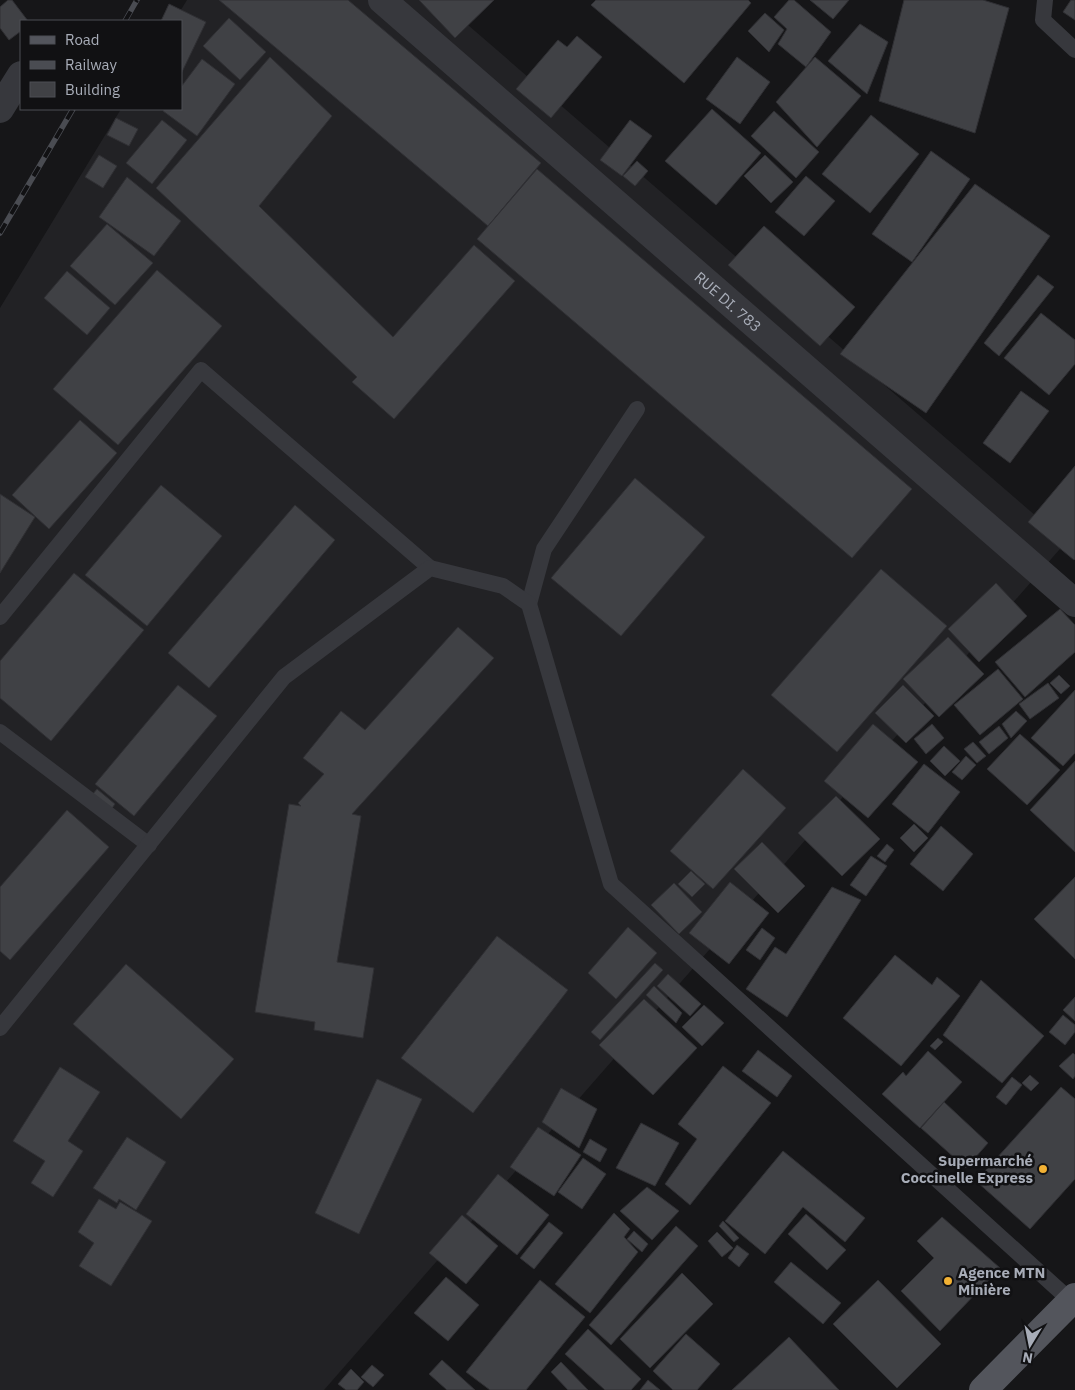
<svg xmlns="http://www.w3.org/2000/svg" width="1075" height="1390" viewBox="0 0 1075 1390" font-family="'IBM Plex Sans',sans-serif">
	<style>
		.built { fill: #222225 }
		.building { fill: #404145; stroke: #303034 }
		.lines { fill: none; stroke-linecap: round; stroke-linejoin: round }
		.lane { stroke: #37383d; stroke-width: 16 }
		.street { stroke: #37383d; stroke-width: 28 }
		.primary { stroke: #53555c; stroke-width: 28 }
		.rail-casing { stroke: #4a4c52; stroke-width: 5.5 }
		.rail { stroke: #111113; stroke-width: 4; stroke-dasharray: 11; stroke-linecap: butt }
		.poi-dot { fill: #f2b134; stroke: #111113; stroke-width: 2 }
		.labels { text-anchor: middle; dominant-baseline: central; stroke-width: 5; stroke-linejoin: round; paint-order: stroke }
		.street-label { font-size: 15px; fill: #a8adb8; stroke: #111113 }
		.poi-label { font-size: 15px; font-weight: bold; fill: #a8adb8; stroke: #111113; text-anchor: end }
	</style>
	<rect width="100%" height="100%" fill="#161618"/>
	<polygon class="built" points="187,0 439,0 1066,542 324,1390 0,1390 0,308 121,109 181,109 181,21 174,21"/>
	<g class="building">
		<polygon points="8,0 12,0 28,21 21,21 21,31 9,40 0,28 0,7"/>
		<polygon points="219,0 348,0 541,163 488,226"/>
		<polygon points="419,0 494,0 455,38"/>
		<polygon points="596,0 748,0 751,3 684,83 591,5"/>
		<polygon points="789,0 794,0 831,32 806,67 778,44 787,29 774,17"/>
		<polygon points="810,0 849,0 833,19"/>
		<polygon points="904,0 983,0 1009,8 975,133 879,101"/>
		<polygon points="1071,0 1075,0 1075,20 1063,12"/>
		<polygon points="169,4 206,22 181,74 181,21 161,21"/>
		<polygon points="765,13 784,30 769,52 748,31"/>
		<polygon points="229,18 266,52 240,80 203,46"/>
		<polygon points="860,24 888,42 867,94 828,61"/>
		<polygon points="577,36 602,57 551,118 516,89 558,40 567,47"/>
		<polygon points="270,57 332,116 259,206 393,337 474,245 515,281 394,419 352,382 357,377 156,188"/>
		<polygon points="737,57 770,82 740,124 706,99"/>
		<polygon points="815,57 861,96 817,147 776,102"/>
		<polygon points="202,59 235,84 197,136 163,111 165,109 181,109 181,87"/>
		<polygon points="712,109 761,153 716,205 665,161"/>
		<polygon points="774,111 819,152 796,178 751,136"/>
		<polygon points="871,115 919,154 870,213 822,174"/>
		<polygon points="116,118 138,129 129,146 107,135"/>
		<polygon points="162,120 187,140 152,184 126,163"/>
		<polygon points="630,120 652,136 622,176 600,160"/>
		<polygon points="931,151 970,179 912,262 872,234"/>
		<polygon points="99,155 117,166 103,188 85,177"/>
		<polygon points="765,155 793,182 771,203 744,176"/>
		<polygon points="637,161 648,171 635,186 623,176"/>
		<polygon points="537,169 912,489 852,558 477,239"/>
		<polygon points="806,176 835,201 804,236 775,212"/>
		<polygon points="127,177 181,221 154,256 99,217"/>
		<polygon points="975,184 1050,236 926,413 840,354"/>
		<polygon points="107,224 153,263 115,305 70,266"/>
		<polygon points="764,226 855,307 820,346 728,265"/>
		<polygon points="157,270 222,326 118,445 53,389"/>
		<polygon points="67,271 110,308 87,335 44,298"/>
		<polygon points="1038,275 1054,287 999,356 984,343"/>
		<polygon points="1041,313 1075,340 1075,364 1049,395 1004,358"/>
		<polygon points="1021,391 1049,411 1010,463 983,443"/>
		<polygon points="80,420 117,453 49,529 12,495"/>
		<polygon points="1075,466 1075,559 1074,560 1028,522"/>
		<polygon points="635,478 705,537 621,636 551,578"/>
		<polygon points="161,485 222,536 147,626 85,575"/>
		<polygon points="0,494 35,517 0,573"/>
		<polygon points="295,505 335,540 209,688 168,653"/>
		<polygon points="881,569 947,626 837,752 771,695"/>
		<polygon points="74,573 144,630 51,741 0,698 0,661"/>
		<polygon points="996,583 1027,616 979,662 948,629"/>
		<polygon points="1060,609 1075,625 1075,652 1025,697 995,662"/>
		<polygon points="458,627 494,658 352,814 361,816 337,962 374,968 363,1038 314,1030 315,1022 255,1012 289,804 301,806 298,803 324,774 303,758 341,711 365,730"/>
		<polygon points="948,637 984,674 939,717 903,679"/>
		<polygon points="998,669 1023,699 980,735 954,705"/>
		<polygon points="1059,675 1070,686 1061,694 1050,683"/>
		<polygon points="1048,683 1059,698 1030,719 1019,704"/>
		<polygon points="178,685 217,716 134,816 95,784"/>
		<polygon points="903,685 934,716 906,743 875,713"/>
		<polygon points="1075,690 1075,753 1063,766 1031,738"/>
		<polygon points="1016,711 1027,721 1011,738 1002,724"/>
		<polygon points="873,724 918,762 868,818 824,781"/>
		<polygon points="932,724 944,738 926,754 914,739"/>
		<polygon points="999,726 1008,738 989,754 979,742"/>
		<polygon points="1020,734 1060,770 1027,805 987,769"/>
		<polygon points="973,742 986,756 977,763 964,749"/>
		<polygon points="944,746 960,761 945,776 930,761"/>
		<polygon points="966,756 976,765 962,780 952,772"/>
		<polygon points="1075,761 1075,852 1030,810"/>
		<polygon points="924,764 960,792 928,833 892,804"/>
		<polygon points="743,769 786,808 713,889 670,851"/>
		<polygon points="97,789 115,804 110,811 92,795"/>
		<polygon points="836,796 880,839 842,876 798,833"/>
		<polygon points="67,810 109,847 10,960 0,951 0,887"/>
		<polygon points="914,824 928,838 914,852 900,838"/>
		<polygon points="941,826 973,854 943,891 910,864"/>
		<polygon points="762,842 805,886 778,913 734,869"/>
		<polygon points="887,844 894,850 885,862 877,856"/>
		<polygon points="871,856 887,866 866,896 850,885"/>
		<polygon points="691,871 705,884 692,897 678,884"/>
		<polygon points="1075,877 1075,959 1034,919"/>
		<polygon points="730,882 769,913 729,964 689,933"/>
		<polygon points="674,883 702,912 679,934 651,905"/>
		<polygon points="832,887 861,900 787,1017 746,989 775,947 786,954"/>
		<polygon points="628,927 657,953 616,999 588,973"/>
		<polygon points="762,928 775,938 760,960 746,950"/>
		<polygon points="497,936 568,990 473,1113 401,1058"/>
		<polygon points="895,955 932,985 937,977 960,996 901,1066 843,1018"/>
		<polygon points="655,963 663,970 600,1040 591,1032"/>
		<polygon points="126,964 234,1059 181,1119 73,1024"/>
		<polygon points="668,974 701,1004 690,1016 657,986"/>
		<polygon points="981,980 1044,1036 1002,1083 943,1035"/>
		<polygon points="654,986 682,1013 676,1023 646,995"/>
		<polygon points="1075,997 1075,1021 1063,1010"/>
		<polygon points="644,999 697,1048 653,1095 599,1045"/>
		<polygon points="704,1005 724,1023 702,1046 682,1027"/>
		<polygon points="1063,1015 1075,1025 1075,1032 1065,1045 1049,1032"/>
		<polygon points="938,1038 943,1042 935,1050 930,1046"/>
		<polygon points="758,1050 792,1076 777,1097 742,1071"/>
		<polygon points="928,1051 962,1082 920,1128 882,1094 903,1072 906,1076"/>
		<polygon points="1073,1053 1075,1055 1075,1076 1073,1079 1059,1066"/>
		<polygon points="723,1066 771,1103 690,1205 665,1184 697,1139 678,1124"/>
		<polygon points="60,1067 100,1092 68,1141 83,1151 53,1197 31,1183 45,1161 13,1141"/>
		<polygon points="1030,1075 1039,1083 1031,1091 1022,1083"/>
		<polygon points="1012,1077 1022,1085 1006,1105 996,1097"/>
		<polygon points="377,1079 422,1099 359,1234 315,1213"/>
		<polygon points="1061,1087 1075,1099 1075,1179 1030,1229 976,1181"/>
		<polygon points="561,1088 597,1109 579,1148 542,1122"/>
		<polygon points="944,1102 988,1143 966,1168 921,1128"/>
		<polygon points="641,1123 679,1143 655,1186 616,1168"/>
		<polygon points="538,1127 581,1155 554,1196 510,1167"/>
		<polygon points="127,1137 166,1162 136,1210 119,1199 117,1203 93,1188"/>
		<polygon points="590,1139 607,1149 600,1162 583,1152"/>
		<polygon points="783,1151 865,1218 845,1242 803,1207 765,1254 725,1221"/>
		<polygon points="583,1158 606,1174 582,1209 558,1192"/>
		<polygon points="498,1174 549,1215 517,1255 466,1214"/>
		<polygon points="647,1187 679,1211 652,1240 620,1211"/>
		<polygon points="99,1199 116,1209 120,1202 152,1221 111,1286 79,1266 94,1243 78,1232"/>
		<polygon points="614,1213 630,1229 624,1237 638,1252 590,1313 555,1284"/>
		<polygon points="806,1214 846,1250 827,1270 788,1234"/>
		<polygon points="462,1215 498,1246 466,1284 429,1253"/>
		<polygon points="942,1217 1000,1268 940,1331 901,1291 934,1258 917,1241"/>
		<polygon points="723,1221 739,1238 734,1242 719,1226"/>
		<polygon points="549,1222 563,1233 534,1269 520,1258"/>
		<polygon points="676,1226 698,1246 611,1345 589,1325"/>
		<polygon points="634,1231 648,1244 642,1252 627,1239"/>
		<polygon points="717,1232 733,1248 722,1257 708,1241"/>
		<polygon points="737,1245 749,1254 739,1267 728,1258"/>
		<polygon points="791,1262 841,1303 823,1324 774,1282"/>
		<polygon points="682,1273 713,1304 650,1368 620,1339"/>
		<polygon points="446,1277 479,1305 448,1341 414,1313"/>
		<polygon points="540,1280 585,1317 526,1390 490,1390 466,1372"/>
		<polygon points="878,1280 941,1344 897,1388 833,1324"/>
		<polygon points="588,1329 641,1379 631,1390 605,1390 565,1354"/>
		<polygon points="686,1334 720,1364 697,1390 673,1390 653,1371"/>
		<polygon points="789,1337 839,1390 732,1390"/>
		<polygon points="442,1360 475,1390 447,1390 429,1374"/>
		<polygon points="561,1362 588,1390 568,1390 551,1372"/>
		<polygon points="372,1365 384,1375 373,1387 361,1377"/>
		<polygon points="351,1369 364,1382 357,1390 346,1390 338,1384"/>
		<polygon points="648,1380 660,1390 640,1390"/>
	</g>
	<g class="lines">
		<g class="lane">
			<polyline points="1045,0 1043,20 1075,50"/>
			<polyline points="529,604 544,549 637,409"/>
			<polyline points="0,617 201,370 430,568"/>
			<polyline points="0,732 149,845"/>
			<polyline points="0,1028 284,677 430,568 503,586 529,604 611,884 1071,1301"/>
		</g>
		<g class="street">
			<path id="s1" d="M382 0 1075 603"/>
			<polyline points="0,109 21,75"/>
		</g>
		<polyline class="primary" points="983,1390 1075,1297"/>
		<defs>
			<g id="rail">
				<polyline points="125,21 137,0"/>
				<polyline points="0,233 73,109"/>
			</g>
		</defs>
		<use href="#rail" class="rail-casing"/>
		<use href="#rail" class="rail"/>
	</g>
	<g class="poi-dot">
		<circle cx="1043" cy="1169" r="5"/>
		<circle cx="948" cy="1281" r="5"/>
	</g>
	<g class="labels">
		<g class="street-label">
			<text stroke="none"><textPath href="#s1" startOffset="459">RUE DI. 783</textPath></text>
		</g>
		<g class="poi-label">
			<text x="1033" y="1160">Supermarché<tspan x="1033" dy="17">Coccinelle Express</tspan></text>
			<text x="958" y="1272" text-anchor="start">Agence MTN<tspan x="958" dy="17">Minière</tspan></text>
		</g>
	</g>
	<rect x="20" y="20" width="162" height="90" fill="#111113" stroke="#4d4f55"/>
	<rect x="30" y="36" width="25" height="8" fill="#53555c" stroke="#4d4f55"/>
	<text x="65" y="45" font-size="15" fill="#a8adb8">Road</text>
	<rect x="30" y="61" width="25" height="8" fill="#4a4c52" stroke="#4d4f55"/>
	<text x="65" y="70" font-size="15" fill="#a8adb8">Railway</text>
	<rect x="30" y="82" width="25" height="15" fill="#404145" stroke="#4d4f55"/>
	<text x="65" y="95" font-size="15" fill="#a8adb8">Building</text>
	<g transform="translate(1030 1345) rotate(190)" stroke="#111113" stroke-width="4" paint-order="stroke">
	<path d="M0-4L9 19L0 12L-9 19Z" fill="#a8adb8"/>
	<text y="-8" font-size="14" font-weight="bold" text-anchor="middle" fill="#a8adb8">N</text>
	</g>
</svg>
